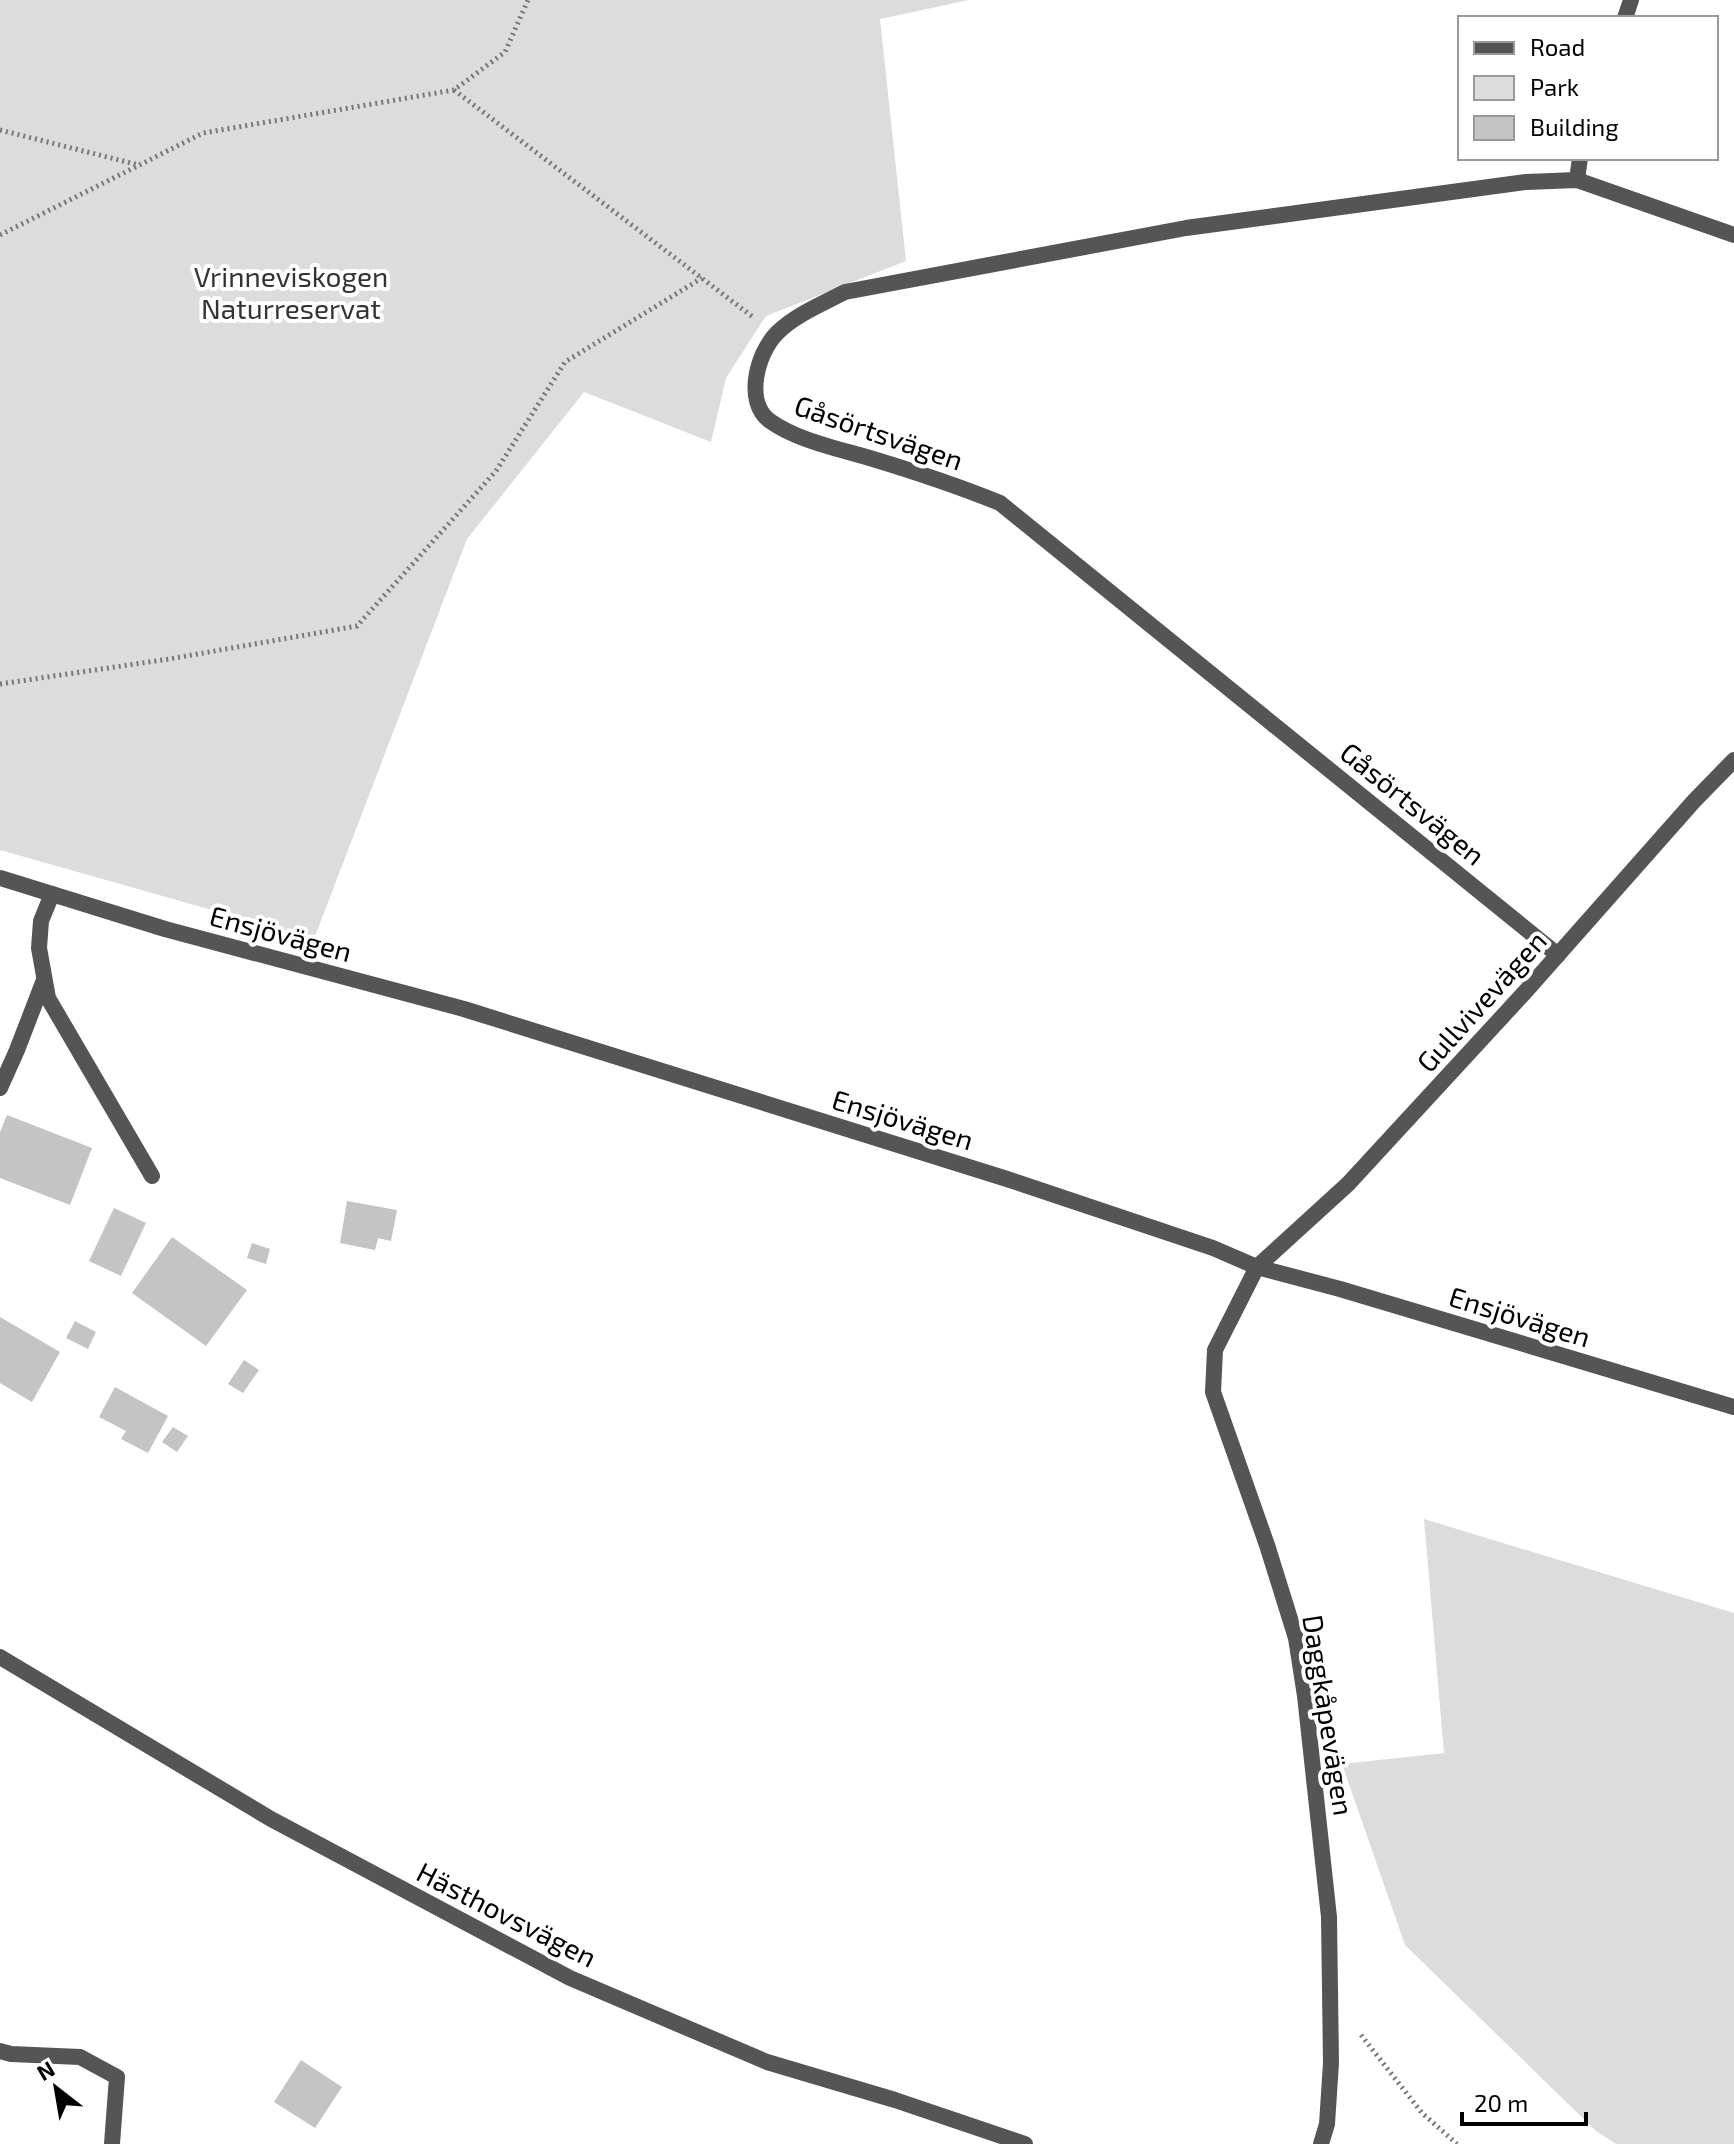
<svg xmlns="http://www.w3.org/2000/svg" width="1734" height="2144" viewBox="0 0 1734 2144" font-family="'Exo 2',sans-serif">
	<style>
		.green { fill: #dcdcdc }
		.building { fill: #c4c4c4 }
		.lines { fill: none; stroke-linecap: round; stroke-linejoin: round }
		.path { stroke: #777; stroke-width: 5; stroke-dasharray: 2 4; stroke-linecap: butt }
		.lane { stroke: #555; stroke-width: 16 }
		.street { stroke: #555; stroke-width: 16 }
		.labels { text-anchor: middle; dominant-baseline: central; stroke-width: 8; stroke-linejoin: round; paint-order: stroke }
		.park-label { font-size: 28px; fill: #333; stroke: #fff }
		.street-label { font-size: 28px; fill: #000; stroke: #fff }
	</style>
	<rect width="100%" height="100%" fill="#fff"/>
	<g class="green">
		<polygon points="0,0 969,0 880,19 906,261 766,316 726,378 711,442 584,392 467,539 314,939 0,850"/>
		<polygon points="1424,1519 1734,1613 1734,2144 1616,2144 1596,2131 1405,1945 1342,1764 1444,1753"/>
	</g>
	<g class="building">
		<polygon points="7,1115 92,1148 70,1205 0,1178 0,1132"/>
		<polygon points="347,1201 397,1210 391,1241 378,1238 375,1250 340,1243"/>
		<polygon points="114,1208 146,1223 121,1276 89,1261"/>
		<polygon points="172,1237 247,1290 206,1346 132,1293"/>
		<polygon points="252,1243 270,1249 266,1264 247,1258"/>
		<polygon points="0,1317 60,1352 32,1402 0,1383"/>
		<polygon points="75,1321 96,1332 88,1349 66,1338"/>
		<polygon points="244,1360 259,1370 243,1393 228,1384"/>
		<polygon points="115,1387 168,1416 148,1453 121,1439 126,1431 99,1417"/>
		<polygon points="173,1427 188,1436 177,1452 162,1442"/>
		<polygon points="301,2060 342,2087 315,2128 274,2102"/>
	</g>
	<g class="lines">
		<g class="path">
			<polyline points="454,90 753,317"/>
			<polyline points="0,130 139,165"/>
			<polyline points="0,235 203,133 454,90 505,52 528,0"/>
			<polyline points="0,684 169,659 357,626 496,471 565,362 702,278"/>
			<polyline points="1361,2035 1422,2113 1457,2144"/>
		</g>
		<g class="lane">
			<polyline points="52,894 41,921 39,948 48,998 152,1176"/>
			<polyline points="0,1088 17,1050 44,980"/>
		</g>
		<g class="street">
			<polyline points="1625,18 1631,0"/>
			<polyline points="1577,180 1580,158"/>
			<polyline points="0,878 165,929 464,1009 1007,1179 1213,1248 1257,1267 1340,1289 1734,1407"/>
			<path d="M1558 955 1000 503C958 486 916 472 873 459 840 449 798 441 770 421 744 402 757 353 777 333 795 315 822 304 845 292L1186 228 1526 182 1577 180 1734 235"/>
			<polyline points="0,1657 271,1819 570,1978 767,2062 895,2100 1025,2144"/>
			<polyline points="0,2051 11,2054 80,2057 117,2077 112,2144"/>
			<polyline points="1321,2144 1327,2124 1331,2063 1329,1917 1305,1696 1296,1638 1267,1545 1213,1392 1215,1350 1257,1267 1348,1184 1525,992 1694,801 1734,760"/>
		</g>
	</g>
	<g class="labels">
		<g class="park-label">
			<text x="291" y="276">Vrinneviskogen<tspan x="291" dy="32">Naturreservat</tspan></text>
		</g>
		<g class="street-label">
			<text transform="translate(879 432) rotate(19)">Gåsörtsvägen</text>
			<text transform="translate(1413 803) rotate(39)">Gåsörtsvägen</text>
			<text transform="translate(281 933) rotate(15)">Ensjövägen</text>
			<text transform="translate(1481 1001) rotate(-48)">Gullvivevägen</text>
			<text transform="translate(903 1119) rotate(17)">Ensjövägen</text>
			<text transform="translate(1520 1316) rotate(17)">Ensjövägen</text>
			<text transform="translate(1329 1715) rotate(81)">Daggkåpevägen</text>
			<text transform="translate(507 1914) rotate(27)">Hästhovsvägen</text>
		</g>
	</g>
	<rect x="1458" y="16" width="260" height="144" fill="#ffffff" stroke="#999999" stroke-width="2"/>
	<rect x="1474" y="42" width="40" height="12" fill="#555555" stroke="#999999" stroke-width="2"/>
	<text x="1530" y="56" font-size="24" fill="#000000">Road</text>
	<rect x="1474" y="76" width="40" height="24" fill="#dcdcdc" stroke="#999999" stroke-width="2"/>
	<text x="1530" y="96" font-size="24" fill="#000000">Park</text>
	<rect x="1474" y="116" width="40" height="24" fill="#c4c4c4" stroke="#999999" stroke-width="2"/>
	<text x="1530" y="136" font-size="24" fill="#000000">Building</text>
	<g transform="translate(56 2088) rotate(329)" stroke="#ffffff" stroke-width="6" paint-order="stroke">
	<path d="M0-6L14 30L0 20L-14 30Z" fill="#000000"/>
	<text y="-12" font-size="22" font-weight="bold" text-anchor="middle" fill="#000000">N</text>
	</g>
	<path d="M1462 2112v12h124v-12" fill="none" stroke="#000000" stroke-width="4"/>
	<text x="1474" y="2112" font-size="24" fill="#000000" stroke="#ffffff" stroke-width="6" paint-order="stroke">20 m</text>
</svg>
